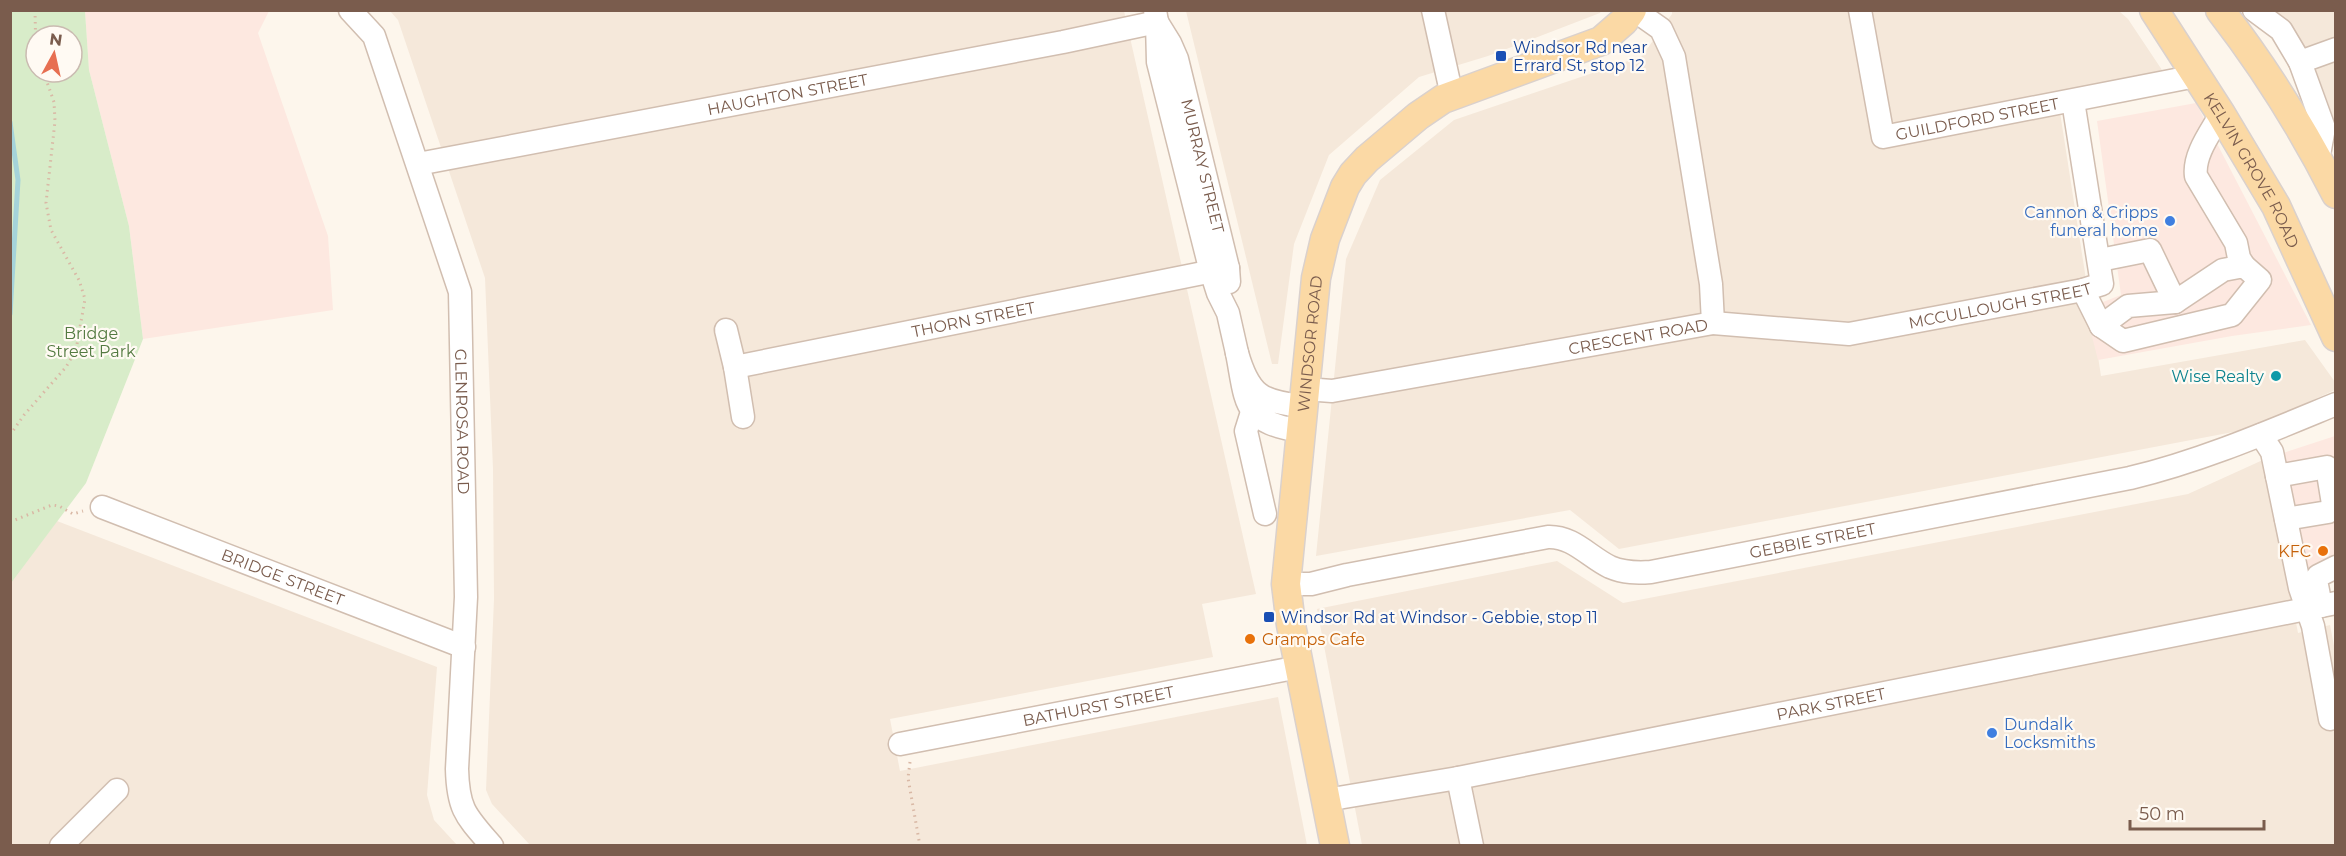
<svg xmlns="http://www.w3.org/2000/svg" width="2346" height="856" viewBox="0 0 2346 856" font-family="Montserrat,sans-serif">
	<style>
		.residential { fill: #f5e8da }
		.commercial { fill: #fde8e0 }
		.green { fill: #d8ecc9; fill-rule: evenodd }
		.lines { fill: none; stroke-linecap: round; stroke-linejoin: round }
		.stream { stroke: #a5d3da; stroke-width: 5 }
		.minor-casing { stroke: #d1beb0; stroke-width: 25 }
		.major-casing { stroke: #dad1cd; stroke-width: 31 }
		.path { stroke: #d9b8a5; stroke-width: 3; stroke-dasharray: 1.5 4.5; stroke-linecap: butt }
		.minor { stroke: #fff; stroke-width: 22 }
		.major { stroke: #fbd9a5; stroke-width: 28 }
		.transit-dot { fill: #1a4fb4; stroke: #fffaf3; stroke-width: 2 }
		.shop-dot { fill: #3f7fe0; stroke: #fffaf3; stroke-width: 2 }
		.culture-dot { fill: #0f9aa8; stroke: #fffaf3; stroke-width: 2 }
		.food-dot { fill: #e8710a; stroke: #fffaf3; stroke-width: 2 }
		.labels { text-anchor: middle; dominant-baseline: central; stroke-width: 4.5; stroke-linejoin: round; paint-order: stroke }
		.transit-label { font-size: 16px; fill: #164399; stroke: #fffaf3; text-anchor: start }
		.street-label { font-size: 16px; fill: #7a5c4d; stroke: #fffaf3 }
		.shop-label { font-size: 16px; fill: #366cbe; stroke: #fffaf3; text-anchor: end }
		.park-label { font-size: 16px; fill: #537a41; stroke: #fffaf3 }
		.culture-label { font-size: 16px; fill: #0d838f; stroke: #fffaf3; text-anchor: end }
		.food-label { font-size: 16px; fill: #c56008; stroke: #fffaf3; text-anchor: end }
	</style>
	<rect width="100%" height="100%" fill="#fdf6ec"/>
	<g class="residential">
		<polygon points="390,11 1124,11 1256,594 1202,604 1213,657 890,719 900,771 1278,697 1307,845 530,845 492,804 486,790 494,599 493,469 485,278 398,20"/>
		<polygon points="1186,11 1601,11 1600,13 1488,56 1419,77 1329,155 1294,244 1278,364 1272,364"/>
		<polygon points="1672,11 2119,11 2128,19 2164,73 2057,93 2101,376 2305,340 2335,382 2335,390 2249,429 1619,549 1570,510 1316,556 1346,259 1380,180 1454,120 1628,61 1637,63 1672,14"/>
		<polygon points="2271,11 2335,11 2335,122 2315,68 2298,36"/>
		<polygon points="2265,459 2298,633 2330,625 2336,656 2335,845 1362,845 1317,609 1557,561 1623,603 2188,494"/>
		<polygon points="57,521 437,667 427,795 434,820 457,845 11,845 10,583"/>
	</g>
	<g class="commercial">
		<polygon points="85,11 269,11 258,33 328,236 333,310 143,339 129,226 89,70"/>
		<polygon points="2196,103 2311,325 2232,336 2098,360 2085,309 2121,295 2097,121"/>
		<polygon points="2335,436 2335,576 2291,585 2265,459"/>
	</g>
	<path class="green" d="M10 11H85L89 70 129 226 143 339 86 483 11 583ZM36 36H72V72H36Z"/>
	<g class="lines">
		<polyline class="stream" points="10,122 18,180 10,314"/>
		<defs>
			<g id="minor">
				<path id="s1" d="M350 10 374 36 460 292 466 597 457 769C458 810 466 816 492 846"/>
				<polyline points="1155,10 1157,22 1158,62 1210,268 1218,293 1228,313 1237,353"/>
				<polyline points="1433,10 1452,96"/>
				<path id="s2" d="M1860 10 1883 137 2196 76"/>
				<polyline points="2254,10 2281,30 2300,62 2324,128 2318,160"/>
				<path id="s3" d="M1157 22 1170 43 1177 59 1228 268 1229 282"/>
				<polyline points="2300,62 2336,49"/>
				<path d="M2221 114C2211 132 2193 155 2196 176L2236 243 2239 258 2244 266"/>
				<path id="s4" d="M418 164 1063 42 1157 22"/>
				<polyline points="2100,260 2150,250 2175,302"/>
				<polygon points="2244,266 2260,280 2232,315 2123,341 2101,326 2128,306 2175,302 2223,270"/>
				<polyline points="2083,290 2101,326"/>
				<path id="s5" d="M1713 323 1849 334 2083 290 2102 284 2073 101"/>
				<polyline points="726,330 735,367 743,417"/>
				<path id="s6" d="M735 367 1228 268"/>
				<path id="s7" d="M1305 389 1332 391 1713 323 1711 284 1674 57 1661 29 1634 10"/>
				<polyline points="1252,412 1246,431 1265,514"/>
				<path d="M1300 431C1242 421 1247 405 1237 353 1249 395 1261 402 1303 406"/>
				<polyline points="2261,435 2272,452 2300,588 2313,626 2330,719"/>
				<polyline points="2277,476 2327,467 2333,504 2328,512 2286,519"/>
				<path id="s8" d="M102 507 464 647"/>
				<path id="s9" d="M1286 584H1311L1347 575 1548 537C1573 536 1589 557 1610 567 1624 573 1637 573 1651 572L2130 478C2201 461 2268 432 2336 404"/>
				<polyline points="2321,606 2316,580 2318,576 2336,567"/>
				<path id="s10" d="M900 744 1299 667"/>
				<polyline points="1458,778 1472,846"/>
				<path id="s11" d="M1326 800 1458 778 2336 603"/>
				<polyline points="61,846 117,790"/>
			</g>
			<g id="major">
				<path id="s12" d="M2154 10 2221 114 2276 206 2336 337"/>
				<path d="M2220 10C2265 68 2303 129 2336 194"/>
				<path id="s13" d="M1335 846 1291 625 1286 584 1316 278 1325 239 1345 187 1353 174 1367 159 1418 116 1443 99 1601 41 1624 21 1632 10"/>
			</g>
		</defs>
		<use href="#minor" class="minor-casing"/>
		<use href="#major" class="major-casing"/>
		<g class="path">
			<polyline points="35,10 36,58"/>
			<polyline points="10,435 24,415 66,367 76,350 85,299 79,280 51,230 46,203 55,121 54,102 47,82 41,72"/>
			<polyline points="10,522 52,505 59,506 73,514 83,511"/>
			<polyline points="910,762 908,778 920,846"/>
		</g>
		<use href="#minor" class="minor"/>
		<use href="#major" class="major"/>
	</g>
	<g class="transit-dot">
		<rect x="1495" y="50" width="12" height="12" rx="3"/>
		<rect x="1263" y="611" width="12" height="12" rx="3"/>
	</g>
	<g class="shop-dot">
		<circle cx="2170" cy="221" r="6"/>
		<circle cx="1992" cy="733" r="6"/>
	</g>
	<circle class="culture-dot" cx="2276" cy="376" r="6"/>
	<g class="food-dot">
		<circle cx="2323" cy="551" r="6"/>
		<circle cx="1250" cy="639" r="6"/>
	</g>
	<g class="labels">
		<g class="transit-label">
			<text x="1513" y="47">Windsor Rd near<tspan x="1513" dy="18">Errard St, stop 12</tspan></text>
			<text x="1281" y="617">Windsor Rd at Windsor - Gebbie, stop 11</text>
		</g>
		<g class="street-label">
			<text stroke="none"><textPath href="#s4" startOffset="376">HAUGHTON STREET</textPath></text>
			<text stroke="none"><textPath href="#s2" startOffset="225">GUILDFORD STREET</textPath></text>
			<text stroke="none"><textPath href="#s3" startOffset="152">MURRAY STREET</textPath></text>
			<text stroke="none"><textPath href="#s12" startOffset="188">KELVIN GROVE ROAD</textPath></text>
			<text stroke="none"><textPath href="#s5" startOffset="290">MCCULLOUGH STREET</textPath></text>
			<text stroke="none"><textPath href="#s6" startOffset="243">THORN STREET</textPath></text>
			<text stroke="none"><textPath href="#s7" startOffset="338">CRESCENT ROAD</textPath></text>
			<text stroke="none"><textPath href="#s13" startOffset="508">WINDSOR ROAD</textPath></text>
			<text stroke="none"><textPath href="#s1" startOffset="435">GLENROSA ROAD</textPath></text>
			<text stroke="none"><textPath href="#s9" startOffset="543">GEBBIE STREET</textPath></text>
			<text stroke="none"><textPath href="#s8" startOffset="194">BRIDGE STREET</textPath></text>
			<text stroke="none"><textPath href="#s11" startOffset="514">PARK STREET</textPath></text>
			<text stroke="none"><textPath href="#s10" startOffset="202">BATHURST STREET</textPath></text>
		</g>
		<g class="shop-label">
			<text x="2158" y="212">Cannon &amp; Cripps<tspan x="2158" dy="18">funeral home</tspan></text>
			<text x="2004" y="724" text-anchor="start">Dundalk<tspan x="2004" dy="18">Locksmiths</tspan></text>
		</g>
		<g class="park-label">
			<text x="91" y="333">Bridge<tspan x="91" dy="18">Street Park</tspan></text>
		</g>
		<g class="culture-label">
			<text x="2264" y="376">Wise Realty</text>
		</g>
		<g class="food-label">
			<text x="2311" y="551">KFC</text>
			<text x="1262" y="639" text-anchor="start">Gramps Cafe</text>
		</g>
	</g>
	<rect width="2346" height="856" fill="none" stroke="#7a5c4d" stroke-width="24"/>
	<g transform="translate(54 54) rotate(8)"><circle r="28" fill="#fffaf3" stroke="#cabbb1" stroke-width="1.5"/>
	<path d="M0-4.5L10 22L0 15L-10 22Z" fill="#e76f51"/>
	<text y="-9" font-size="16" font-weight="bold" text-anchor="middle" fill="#7a5c4d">N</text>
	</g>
	<path d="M2130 820v9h134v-9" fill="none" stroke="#7a5c4d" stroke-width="3"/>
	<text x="2139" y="820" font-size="18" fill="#7a5c4d" stroke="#fffaf3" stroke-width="4.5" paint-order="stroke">50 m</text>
</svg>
